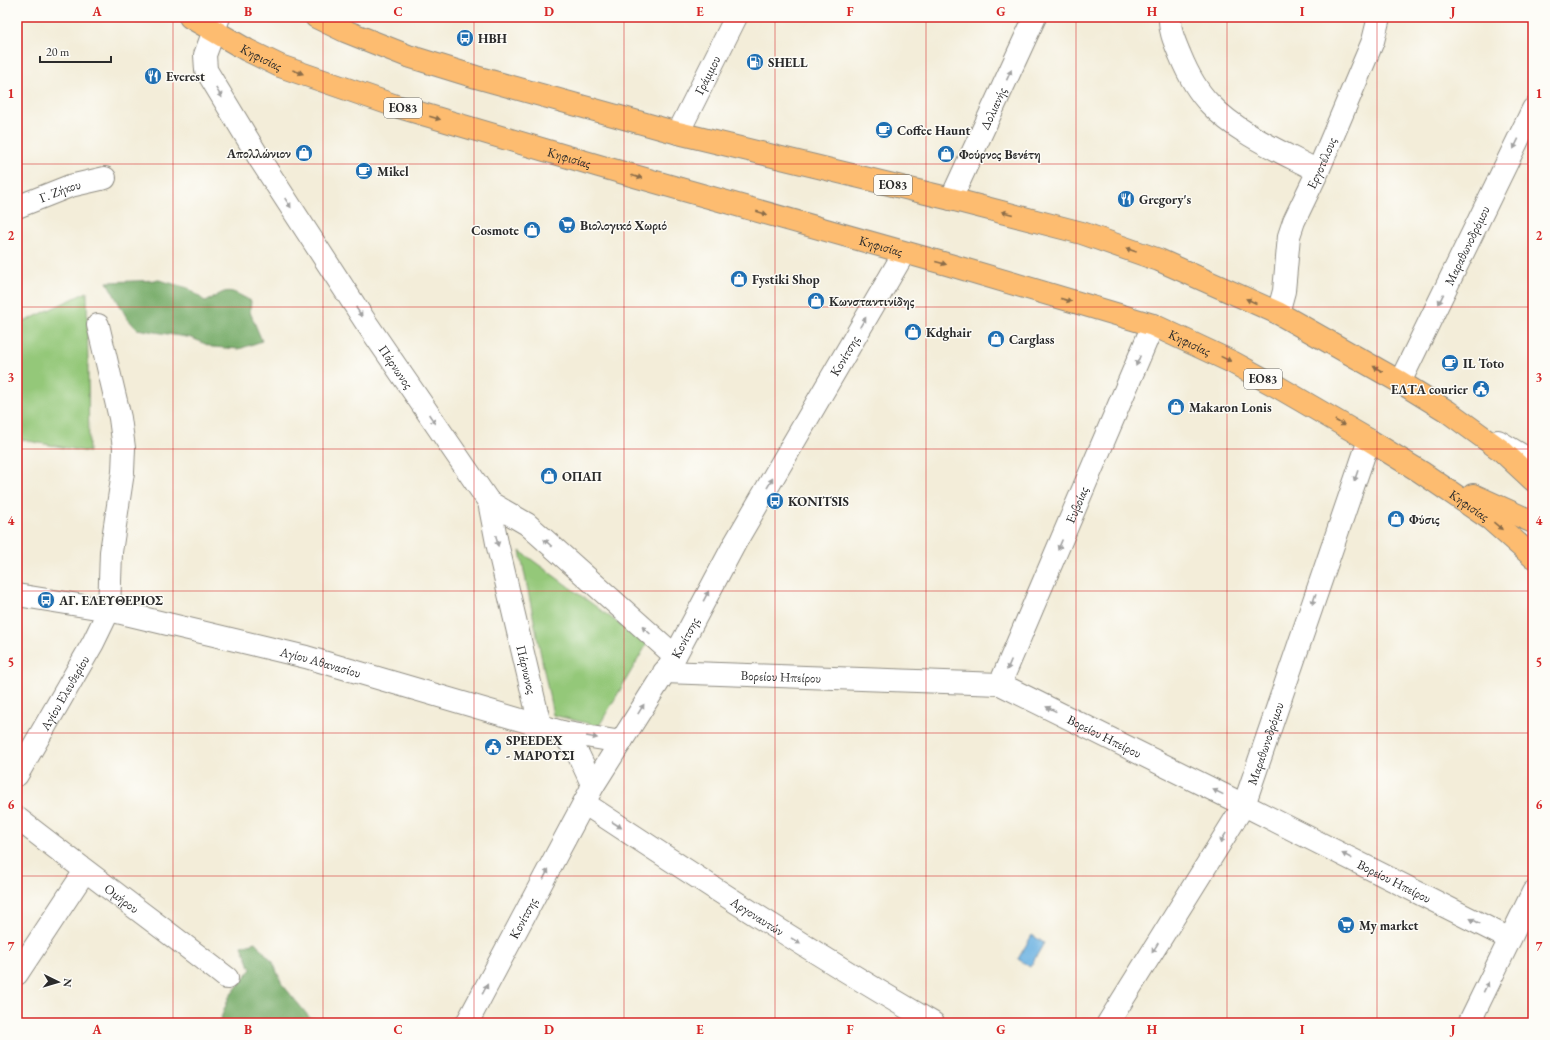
<svg xmlns="http://www.w3.org/2000/svg" width="1550" height="1040" viewBox="0 0 1550 1040" font-family="'EB Garamond',serif">
	<style>
		.green { fill: #94c879; stroke: #607a52 }
		.forest { fill: #77ac69; stroke: #516c4a }
		.water { fill: #6ab1e1; stroke: #4a6e86 }
		.lines { fill: none; stroke-linecap: round; stroke-linejoin: round }
		.minor-casing { stroke: #8f8c82; stroke-width: 24 }
		.major-casing { stroke: #8f8c82; stroke-width: 24 }
		.minor { stroke: #fff; stroke-width: 22 }
		.major { stroke: #fdbc6f; stroke-width: 22 }
		.oneway { fill: #8a6c4a }
		.oneway2 { fill: #a0a0a0 }
		.grid { fill: none; stroke: #d62828; stroke-width: 1; stroke-opacity: 0.55 }
		.labels { text-anchor: middle; dominant-baseline: central; stroke-width: 3; stroke-linejoin: round; paint-order: stroke }
		.shield { fill: #fdfcf7; stroke: #6a6a68; stroke-width: 1 }
		.shield-label { font-size: 12px; font-weight: bold; fill: #2b2b2b }
		.poi-label { font-size: 13px; font-weight: bold; fill: #2b2b2b; stroke: #fdfcf7; text-anchor: start }
		.street-label { font-size: 13px; fill: #2b2b2b; stroke: #fdfcf7 }
		.neatline { fill: none; stroke: #d62828; stroke-width: 1.5 }
		.grid-label { font-size: 13px; text-anchor: middle; font-weight: bold; fill: #d62828 }
	</style>
	<rect width="100%" height="100%" fill="#fdfcf7"/>
	<filter id="ink" filterUnits="userSpaceOnUse"><feTurbulence type="fractalNoise" baseFrequency=".025" numOctaves="2"/><feDisplacementMap in="SourceGraphic" scale="8" xChannelSelector="R" yChannelSelector="G"/><feConvolveMatrix kernelMatrix="1 2 1 2 8 2 1 2 1" color-interpolation-filters="sRGB"/></filter>
	<filter id="wash" filterUnits="userSpaceOnUse"><feTurbulence type="fractalNoise" baseFrequency=".012" numOctaves="4" result="noise"/><feDisplacementMap in="SourceGraphic" scale="16" xChannelSelector="R" yChannelSelector="G"/><feGaussianBlur stdDeviation="0.9" result="paint"/><feColorMatrix in="noise" values="0 0 0 0 0 0 0 0 0 0 0 0 0 0 0 0 0 1.4 0 .05"/><feComposite in="paint" operator="in"/></filter>
	<g filter="url(#wash)">
		<rect width="100%" height="100%" fill="#f3edd9"/>
		<g class="green">
			<polygon points="87,292 89,452 17,439 17,325"/>
			<polygon points="520,551 647,644 599,726 553,715"/>
		</g>
		<g class="forest">
			<path d="M159 280 188 288 206 302C229 288 227 288 251 301L250 312 262 341 239 349 212 347 192 338 137 329 127 318 107 282Z"/>
			<polygon points="255,942 273,962 282,984 310,1018 335,1021 336,1023 219,1023 229,997 251,969 242,946"/>
		</g>
		<polygon class="water" points="1032,935 1044,943 1030,967 1018,959"/>
	</g>
	<g filter="url(#ink)">
		<g class="lines">
			<defs>
				<g id="minor">
					<path id="s1" d="M219 17 205 55 206 70 261 161 365 321 489 502 497 543 540 725"/>
					<path d="M1170 17C1169 30 1175 43 1180 55 1187 72 1197 91 1210 104 1238 134 1282 152 1318 171"/>
					<path id="s2" d="M678 133 736 17"/>
					<path id="s3" d="M951 199 1035 17"/>
					<path id="s4" d="M17 207 70 186 105 178"/>
					<path id="s5" d="M1278 313 1284 291 1289 236 1294 221 1318 171 1373 41 1379 17"/>
					<path id="s6" d="M1400 382 1533 109"/>
					<polyline points="1498,441 1533,462"/>
					<polyline points="489,502 527,524 675,656"/>
					<path id="s7" d="M17 595 109 610 306 657 562 732 621 742"/>
					<path id="s8" d="M664 672 1000 684 1244 805 1510 939"/>
					<path id="s9" d="M1000 684 1153 325"/>
					<polyline points="562,732 579,756 593,786"/>
					<path id="s10" d="M17 775 93 643 109 610 111 552 123 472 124 448 120 418 98 325"/>
					<path id="s11" d="M584 803C699 879 814 954 933 1023"/>
					<path id="s12" d="M17 818C86 872 158 924 227 978"/>
					<polyline points="17,974 85,871"/>
					<path id="s13" d="M467 1023 593 786 675 656 735 543 904 253"/>
					<path id="s14" d="M1108 1023 1244 805 1369 440"/>
					<polyline points="1469,1023 1533,892"/>
				</g>
				<g id="major">
					<path id="s15" d="M190 17 247 50 280 66 399 107 599 166 950 265 1153 325 1232 362 1278 387 1369 440 1421 472 1490 519 1533 557"/>
					<polyline points="316,17 345,31 408,56 476,77 678,133 951,199 1082,233 1159,260 1278,313 1400,382 1447,411 1502,451 1533,480"/>
					<polyline points="1473,495 1533,522"/>
				</g>
			</defs>
			<use href="#minor" class="minor-casing"/>
			<use href="#major" class="major-casing"/>
			<use href="#minor" class="minor"/>
			<use href="#major" class="major"/>
		</g>
		<defs><path id="oneway-solid" d="M-6-.8H1V-3.2L6.5 0L1 3.2V.8H-6Z"/></defs>
		<g class="oneway">
			<use href="#oneway-solid" transform="translate(298 72) rotate(20)"/>
			<use href="#oneway-solid" transform="translate(435 118) rotate(16)"/>
			<use href="#oneway-solid" transform="translate(637 177) rotate(16)"/>
			<use href="#oneway-solid" transform="translate(762 213) rotate(16)"/>
			<use href="#oneway-solid" transform="translate(1007 213) rotate(-166)"/>
			<use href="#oneway-solid" transform="translate(1131 250) rotate(-160)"/>
			<use href="#oneway-solid" transform="translate(941 263) rotate(15)"/>
			<use href="#oneway-solid" transform="translate(1066 300) rotate(16)"/>
			<use href="#oneway-solid" transform="translate(1251 301) rotate(-156)"/>
			<use href="#oneway-solid" transform="translate(1226 359) rotate(26)"/>
			<use href="#oneway-solid" transform="translate(1378 369) rotate(-150)"/>
			<use href="#oneway-solid" transform="translate(1340 423) rotate(30)"/>
			<use href="#oneway-solid" transform="translate(1498 526) rotate(40)"/>
		</g>
		<g class="oneway2">
			<use href="#oneway-solid" transform="translate(1009 75) rotate(-65)"/>
			<use href="#oneway-solid" transform="translate(219 93) rotate(58)"/>
			<use href="#oneway-solid" transform="translate(1516 144) rotate(116)"/>
			<use href="#oneway-solid" transform="translate(288 203) rotate(57)"/>
			<use href="#oneway-solid" transform="translate(1441 299) rotate(116)"/>
			<use href="#oneway-solid" transform="translate(359 312) rotate(57)"/>
			<use href="#oneway-solid" transform="translate(863 322) rotate(-59)"/>
			<use href="#oneway-solid" transform="translate(1138 361) rotate(113)"/>
			<use href="#oneway-solid" transform="translate(432 419) rotate(56)"/>
			<use href="#oneway-solid" transform="translate(1356 476) rotate(109)"/>
			<use href="#oneway-solid" transform="translate(770 483) rotate(-60)"/>
			<use href="#oneway-solid" transform="translate(497 541) rotate(78)"/>
			<use href="#oneway-solid" transform="translate(548 543) rotate(-138)"/>
			<use href="#oneway-solid" transform="translate(1060 545) rotate(113)"/>
			<use href="#oneway-solid" transform="translate(706 596) rotate(-62)"/>
			<use href="#oneway-solid" transform="translate(1314 599) rotate(109)"/>
			<use href="#oneway-solid" transform="translate(646 630) rotate(-138)"/>
			<use href="#oneway-solid" transform="translate(1009 665) rotate(113)"/>
			<use href="#oneway-solid" transform="translate(641 709) rotate(-58)"/>
			<use href="#oneway-solid" transform="translate(1051 709) rotate(-154)"/>
			<use href="#oneway-solid" transform="translate(592 737) rotate(10)"/>
			<use href="#oneway-solid" transform="translate(1218 792) rotate(-154)"/>
			<use href="#oneway-solid" transform="translate(617 825) rotate(33)"/>
			<use href="#oneway-solid" transform="translate(1223 838) rotate(122)"/>
			<use href="#oneway-solid" transform="translate(1347 856) rotate(-153)"/>
			<use href="#oneway-solid" transform="translate(546 874) rotate(-62)"/>
			<use href="#oneway-solid" transform="translate(1475 921) rotate(-153)"/>
			<use href="#oneway-solid" transform="translate(796 941) rotate(32)"/>
			<use href="#oneway-solid" transform="translate(1155 948) rotate(122)"/>
			<use href="#oneway-solid" transform="translate(1486 987) rotate(-64)"/>
			<use href="#oneway-solid" transform="translate(485 989) rotate(-62)"/>
		</g>
	</g>
	<path class="grid" d="M173 17V1023M323 17V1023M474 17V1023M624 17V1023M775 17V1023M926 17V1023M1076 17V1023M1227 17V1023M1377 17V1023M17 164H1533M17 307H1533M17 449H1533M17 591H1533M17 733H1533M17 876H1533"/>
	<defs>
		<symbol id="bus-disc" viewBox="-11 -11 22 22"><circle r="9.5" fill="#1f6fb2" stroke="#fdfcf7"/><path d="M-5-6H5V4H4V6H2V4H-2V6H-4V4H-5ZM-3.5-4V0h7V-4ZM-3.5 1.2v1.5H-2V1.2ZM2 1.2v1.5H3.5V1.2Z" fill="#fff"/></symbol>
		<symbol id="fuel-disc" viewBox="-11 -11 22 22"><circle r="9.5" fill="#1f6fb2" stroke="#fdfcf7"/><path d="M-5.5-6h7V0h2V4h1.3V-2.5L3-4.5l.8-.8L6-3V5H2.5V1h-1V6h-7ZM-4.2-4.7v3.2H.2V-4.7Z" fill="#fff"/></symbol>
		<symbol id="restaurant-disc" viewBox="-11 -11 22 22"><circle r="9.5" fill="#1f6fb2" stroke="#fdfcf7"/><path d="M-5-6h1v4h1v-4h1v4h1v-4h1v5L-1.5 .5V6h-2V.5L-5-1ZM5-6V6H3V1.5H1.5Q1.5-4 5-6Z" fill="#fff"/></symbol>
		<symbol id="cafe-disc" viewBox="-11 -11 22 22"><circle r="9.5" fill="#1f6fb2" stroke="#fdfcf7"/><path d="M-5.5-4.5H6V0H3Q3 3.5 0 3.5H-2.5Q-5.5 3.5-5.5 0ZM3-3.2v2h1.7v-2ZM-6 4.5H4V6H-6Z" fill="#fff"/></symbol>
		<symbol id="shop-disc" viewBox="-11 -11 22 22"><circle r="9.5" fill="#1f6fb2" stroke="#fdfcf7"/><path d="M-5-2.5h2.3a2.7 3.5 0 0 1 5.4 0H5L5.5 6h-11ZM-1.5-2.5h3a1.5 2.3 0 0 0-3 0Z" fill="#fff"/></symbol>
		<symbol id="supermarket-disc" viewBox="-11 -11 22 22"><circle r="9.5" fill="#1f6fb2" stroke="#fdfcf7"/><path d="M-6-5.5h2.5l.6 2H6L4.5 2H-2.5L-4.4-4H-6ZM-1.5 3.2a1.3 1.3 0 1 0 .1 0ZM3 3.2a1.3 1.3 0 1 0 .1 0Z" fill="#fff"/></symbol>
		<symbol id="civic-disc" viewBox="-11 -11 22 22"><circle r="9.5" fill="#1f6fb2" stroke="#fdfcf7"/><path d="M-.6-6.5H3V-4.5H.6V-3L4-1V1h2V6H-6V1h2V-1L-.6-3ZM-1.2 2.5V6h2.4V2.5Z" fill="#fff"/></symbol>
	</defs>
	<g fill-rule="evenodd">
		<use href="#bus-disc" x="455" y="28" width="20" height="20"/>
		<use href="#fuel-disc" x="745" y="52" width="20" height="20"/>
		<use href="#restaurant-disc" x="143" y="66" width="20" height="20"/>
		<use href="#cafe-disc" x="874" y="120" width="20" height="20"/>
		<use href="#shop-disc" x="294" y="143" width="20" height="20"/>
		<use href="#shop-disc" x="936" y="144" width="20" height="20"/>
		<use href="#cafe-disc" x="354" y="161" width="20" height="20"/>
		<use href="#restaurant-disc" x="1116" y="189" width="20" height="20"/>
		<use href="#supermarket-disc" x="557" y="215" width="20" height="20"/>
		<use href="#shop-disc" x="522" y="220" width="20" height="20"/>
		<use href="#shop-disc" x="729" y="269" width="20" height="20"/>
		<use href="#shop-disc" x="806" y="291" width="20" height="20"/>
		<use href="#shop-disc" x="903" y="322" width="20" height="20"/>
		<use href="#shop-disc" x="986" y="329" width="20" height="20"/>
		<use href="#cafe-disc" x="1440" y="353" width="20" height="20"/>
		<use href="#civic-disc" x="1471" y="379" width="20" height="20"/>
		<use href="#shop-disc" x="1166" y="397" width="20" height="20"/>
		<use href="#shop-disc" x="539" y="466" width="20" height="20"/>
		<use href="#bus-disc" x="765" y="491" width="20" height="20"/>
		<use href="#shop-disc" x="1386" y="509" width="20" height="20"/>
		<use href="#bus-disc" x="36" y="590" width="20" height="20"/>
		<use href="#civic-disc" x="483" y="737" width="20" height="20"/>
		<use href="#supermarket-disc" x="1336" y="915" width="20" height="20"/>
	</g>
	<g class="labels">
		<g class="shield">
			<rect x="384" y="98" width="38" height="20" rx="3"/>
			<rect x="874" y="175" width="38" height="20" rx="3"/>
			<rect x="1244" y="369" width="38" height="20" rx="3"/>
		</g>
		<g class="shield-label">
			<text x="403" y="108">ΕΟ83</text>
			<text x="893" y="185">ΕΟ83</text>
			<text x="1263" y="379">ΕΟ83</text>
		</g>
		<g class="poi-label">
			<text x="478" y="38">ΗΒΗ</text>
			<text x="768" y="62">SHELL</text>
			<text x="166" y="76">Everest</text>
			<text x="897" y="130">Coffee Haunt</text>
			<text x="291" y="153" text-anchor="end">Απολλώνιον</text>
			<text x="959" y="154">Φούρνος Βενέτη</text>
			<text x="377" y="171">Mikel</text>
			<text x="1139" y="199">Gregory's</text>
			<text x="580" y="225">Βιολογικό Χωριό</text>
			<text x="519" y="230" text-anchor="end">Cosmote</text>
			<text x="752" y="279">Fystiki Shop</text>
			<text x="829" y="301">Κωνσταντινίδης</text>
			<text x="926" y="332">Kdghair</text>
			<text x="1009" y="339">Carglass</text>
			<text x="1463" y="363">IL Toto</text>
			<text x="1468" y="389" text-anchor="end">ΕΛΤΑ courier</text>
			<text x="1189" y="407">Makaron Lonis</text>
			<text x="562" y="476">ΟΠΑΠ</text>
			<text x="788" y="501">KONITSIS</text>
			<text x="1409" y="519">Φύσις</text>
			<text x="59" y="600">ΑΓ. ΕΛΕΥΘΕΡΙΟΣ</text>
			<text x="506" y="740">SPEEDEX<tspan x="506" dy="15">- ΜΑΡΟΥΣΙ</tspan></text>
			<text x="1359" y="925">My market</text>
		</g>
		<g class="street-label">
			<text stroke="none"><textPath href="#s15" startOffset="82">Κηφισίας</textPath></text>
			<text stroke="none"><textPath href="#s2" startOffset="65">Γράμμου</textPath></text>
			<text stroke="none"><textPath href="#s3" startOffset="100">Δολιανής</textPath></text>
			<text stroke="none"><textPath href="#s15" startOffset="406">Κηφισίας</textPath></text>
			<text stroke="none"><textPath href="#s5" startOffset="158">Εργοτέλους</textPath></text>
			<text stroke="none"><textPath href="#s4" startOffset="46">Γ. Ζήκου</textPath></text>
			<text stroke="none"><textPath href="#s6" startOffset="152">Μαραθωνοδρόμου</textPath></text>
			<text stroke="none"><textPath href="#s15" startOffset="730">Κηφισίας</textPath></text>
			<text stroke="none"><textPath href="#s15" startOffset="1054">Κηφισίας</textPath></text>
			<text stroke="none"><textPath href="#s13" startOffset="767">Κονίτσης</textPath></text>
			<text stroke="none"><textPath href="#s1" startOffset="408">Πάρνωνος</textPath></text>
			<text stroke="none"><textPath href="#s9" startOffset="195">Ευβοίας</textPath></text>
			<text stroke="none"><textPath href="#s15" startOffset="1378">Κηφισίας</textPath></text>
			<text stroke="none"><textPath href="#s13" startOffset="443">Κονίτσης</textPath></text>
			<text stroke="none"><textPath href="#s7" startOffset="311">Αγίου Αθανασίου</textPath></text>
			<text stroke="none"><textPath href="#s1" startOffset="744">Πάρνωνος</textPath></text>
			<text stroke="none"><textPath href="#s8" startOffset="117">Βορείου Ηπείρου</textPath></text>
			<text stroke="none"><textPath href="#s10" startOffset="95">Αγίου Ελευθερίου</textPath></text>
			<text stroke="none"><textPath href="#s8" startOffset="453">Βορείου Ηπείρου</textPath></text>
			<text stroke="none"><textPath href="#s14" startOffset="322">Μαραθωνοδρόμου</textPath></text>
			<text stroke="none"><textPath href="#s8" startOffset="777">Βορείου Ηπείρου</textPath></text>
			<text stroke="none"><textPath href="#s12" startOffset="132">Ομήρου</textPath></text>
			<text stroke="none"><textPath href="#s11" startOffset="207">Αργοναυτών</textPath></text>
			<text stroke="none"><textPath href="#s13" startOffset="119">Κονίτσης</textPath></text>
		</g>
	</g>
	<rect width="1550" height="1040" fill="none" stroke="#fdfcf7" stroke-width="44"/>
	<g transform="translate(58 982) rotate(95)" stroke="#fdfcf7" stroke-width="3" paint-order="stroke">
	<path d="M0-3L7 15L0 10L-7 15Z" fill="#2b2b2b"/>
	<text y="-6" font-size="11" font-weight="bold" text-anchor="middle" fill="#2b2b2b">N</text>
	</g>
	<path d="M40 56v6h71v-6" fill="none" stroke="#2b2b2b" stroke-width="2"/>
	<text x="46" y="56" font-size="12" fill="#2b2b2b" stroke="#fdfcf7" stroke-width="3" paint-order="stroke">20 m</text>
	<rect x="22" y="22" width="1506" height="996" class="neatline"/>
	<g class="grid-label">
		<text x="97" y="16">A</text>
		<text x="248" y="16">B</text>
		<text x="398" y="16">C</text>
		<text x="549" y="16">D</text>
		<text x="700" y="16">E</text>
		<text x="850" y="16">F</text>
		<text x="1001" y="16">G</text>
		<text x="1152" y="16">H</text>
		<text x="1302" y="16">I</text>
		<text x="1453" y="16">J</text>
		<text x="11" y="98">1</text>
		<text x="1539" y="98">1</text>
		<text x="11" y="240">2</text>
		<text x="1539" y="240">2</text>
		<text x="11" y="382">3</text>
		<text x="1539" y="382">3</text>
		<text x="11" y="525">4</text>
		<text x="1539" y="525">4</text>
		<text x="11" y="667">5</text>
		<text x="1539" y="667">5</text>
		<text x="11" y="809">6</text>
		<text x="1539" y="809">6</text>
		<text x="11" y="951">7</text>
		<text x="1539" y="951">7</text>
		<text x="97" y="1034">A</text>
		<text x="248" y="1034">B</text>
		<text x="398" y="1034">C</text>
		<text x="549" y="1034">D</text>
		<text x="700" y="1034">E</text>
		<text x="850" y="1034">F</text>
		<text x="1001" y="1034">G</text>
		<text x="1152" y="1034">H</text>
		<text x="1302" y="1034">I</text>
		<text x="1453" y="1034">J</text>
	</g>
</svg>
